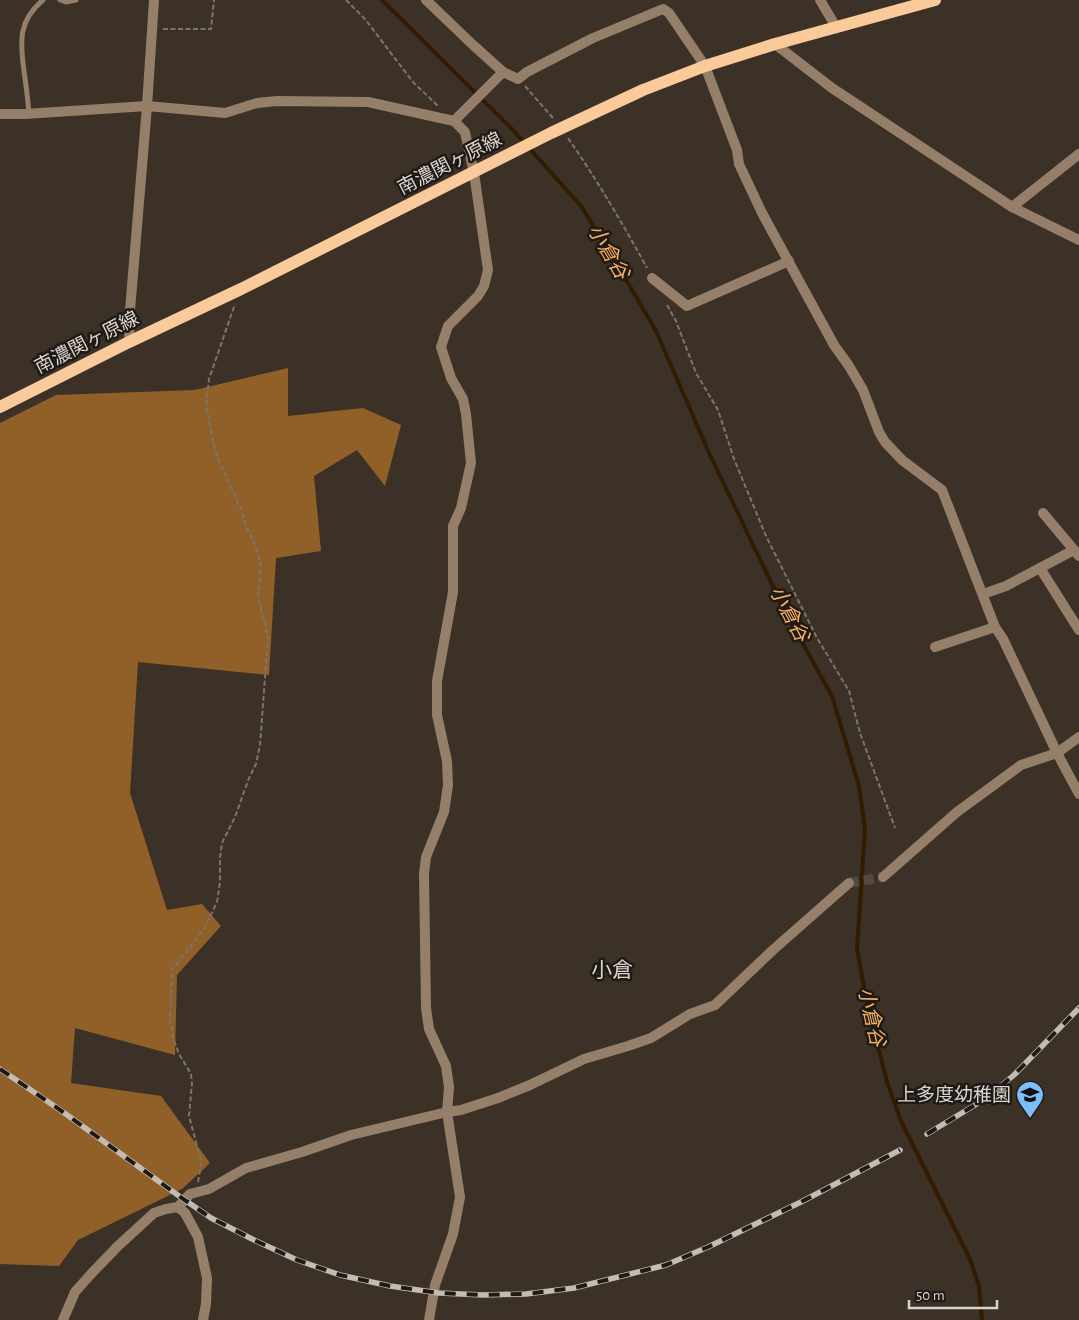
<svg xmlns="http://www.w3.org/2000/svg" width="1079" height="1320" viewBox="0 0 1079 1320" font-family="'Alegreya Sans','Noto Sans JP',sans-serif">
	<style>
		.forest { fill: #916028 }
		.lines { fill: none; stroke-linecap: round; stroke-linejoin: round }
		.stream { stroke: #331b00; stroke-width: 4 }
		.minor-tunnel { stroke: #544a40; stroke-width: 10; stroke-dasharray: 10 5; stroke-linecap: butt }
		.path { stroke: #7d746b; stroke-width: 2; stroke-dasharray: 5 2.5; stroke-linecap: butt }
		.service { stroke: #967f69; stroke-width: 5 }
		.minor { stroke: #967f69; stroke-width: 10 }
		.primary { stroke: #faca9b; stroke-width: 12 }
		.rail-casing { stroke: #c3bbb4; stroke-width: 5.5 }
		.rail { stroke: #1f1a16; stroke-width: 4; stroke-dasharray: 11; stroke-linecap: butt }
		.labels { text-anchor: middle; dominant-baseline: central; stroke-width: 5; stroke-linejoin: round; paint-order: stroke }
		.street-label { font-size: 19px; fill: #dcd5cf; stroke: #1f1a16 }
		.poi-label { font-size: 19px; fill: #dcd5cf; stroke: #1f1a16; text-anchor: end }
		.water-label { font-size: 20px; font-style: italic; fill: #f9b063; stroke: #1f1a16 }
		.quarter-label { font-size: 21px; fill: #dcd5cf; stroke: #1f1a16 }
	</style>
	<rect width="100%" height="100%" fill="#3c3127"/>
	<polygon class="forest" points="288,368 288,416 363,408 401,425 385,486 357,450 314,476 321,551 276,558 269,675 138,662 130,793 167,910 202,904 221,926 177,975 175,1055 75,1028 71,1083 161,1096 210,1163 182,1189 78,1240 59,1266 0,1264 0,423 56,395 195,390"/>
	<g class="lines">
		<polyline class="stream" points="382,0 513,130 581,206 610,252 656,331 710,455 756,551 788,617 832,696 859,786 865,829 857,949 866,998 887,1082 901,1121 970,1259 979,1286 982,1320"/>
		<polyline class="minor-tunnel" points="849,883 883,877"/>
		<g class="path">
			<polyline points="346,0 365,19 413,82 438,106"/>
			<polyline points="163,29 211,29 214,0"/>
			<polyline points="525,86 553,118"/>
			<path d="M568 138C597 180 623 224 647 268"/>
			<polyline points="667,305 676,321 696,373 718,410 734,459 766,536 817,638 849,691 860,733 895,828"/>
			<polyline points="198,1182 201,1165 200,1157 189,1116 192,1083 191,1074 179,1054 173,1038 170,1020 172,970 204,929 217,902 220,882 220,858 222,843 235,817 249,778 256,764 260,745 268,637 258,597 261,566 255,545 246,526 241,509 216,454 206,405 209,379 235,304"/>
		</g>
		<g class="service">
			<polyline points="60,0 66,2 76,0"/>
			<path d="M29 114C28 99 26 85 24 71 20 41 18 21 43 0"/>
		</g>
		<g class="minor">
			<polyline points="426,0 472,44 503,72 518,79 527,72 593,38 663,9 669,13 705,66 737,150 739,164 762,213 834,345 849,366 863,390 879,432 885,442 902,460 942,490 995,627 1003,639 1057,753 1079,794"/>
			<polyline points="820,0 836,27"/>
			<polyline points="775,44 832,88 1012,207 1079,240"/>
			<polyline points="0,114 25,114 147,106 225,113 257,103 277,101 368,102 454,121 465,132 474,173 488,270 484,286 478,296 448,326 441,347 451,378 463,399 466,414 471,463 461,508 453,526 453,592 437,681 437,715 447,761 448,785 444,812 426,857 424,874 426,1008 429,1029 446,1066 449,1087 447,1112 460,1197 453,1234 435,1285 429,1320"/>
			<polyline points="454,121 503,72"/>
			<polyline points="1012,207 1079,154"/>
			<polyline points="652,278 687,306 789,261"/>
			<polyline points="129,342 130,310 147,106 154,0"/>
			<polyline points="1043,513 1079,556"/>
			<polyline points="1040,568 1079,630"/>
			<polyline points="983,594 1006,586 1074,550"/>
			<polyline points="935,647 995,627"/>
			<polyline points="883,877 957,812 1021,765 1057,753 1079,737"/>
			<polyline points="178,1207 185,1213 198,1237 207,1278 206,1304 203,1320"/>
			<polyline points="63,1320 75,1292 91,1274 118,1246 154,1213 166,1209 178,1207 190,1194 209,1189 246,1168 302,1152 351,1135 447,1112 461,1110 498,1098 530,1085 584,1059 628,1046 651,1038 690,1014 715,1005 774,949 849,883"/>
		</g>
		<polyline class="primary" points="0,407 129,342 241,289 551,133 643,90 705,66 775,44 935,0"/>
		<defs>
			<g id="rail">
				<polyline points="0,1069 63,1112 179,1196 211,1218 254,1240 297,1260 340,1275 390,1286 439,1293 483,1295 526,1294 574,1288 666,1265 708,1247 801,1202 900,1150"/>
				<polyline points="927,1134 985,1099 1014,1075 1079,1008"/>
			</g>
		</defs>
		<use href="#rail" class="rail-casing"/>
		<use href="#rail" class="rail"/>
	</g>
	<defs>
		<symbol id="school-pin" viewBox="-11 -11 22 30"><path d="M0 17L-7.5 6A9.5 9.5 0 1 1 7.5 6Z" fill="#7dbef9" stroke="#1f1a16"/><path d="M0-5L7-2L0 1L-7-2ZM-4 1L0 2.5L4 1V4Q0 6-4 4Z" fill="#111"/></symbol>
	</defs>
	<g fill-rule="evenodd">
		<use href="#school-pin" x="1014" y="1079" width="32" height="43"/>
	</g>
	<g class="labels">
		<g class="street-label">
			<text transform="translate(450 164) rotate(-27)">南濃関ヶ原線</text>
			<text transform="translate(87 343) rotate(-27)">南濃関ヶ原線</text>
		</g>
		<g class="poi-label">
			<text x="1011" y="1095">上多度幼稚園</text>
		</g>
		<g class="water-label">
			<text transform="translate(608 252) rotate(59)">小倉谷</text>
			<text transform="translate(789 614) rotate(62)">小倉谷</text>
			<text transform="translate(871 1017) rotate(77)">小倉谷</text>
		</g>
		<g class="quarter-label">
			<text x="612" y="970">小倉</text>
		</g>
	</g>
	<path d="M909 1300v8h88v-8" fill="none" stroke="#dcd5cf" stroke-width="2.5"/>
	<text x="916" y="1300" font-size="15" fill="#dcd5cf" stroke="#1f1a16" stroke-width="4" paint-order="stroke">50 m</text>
</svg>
